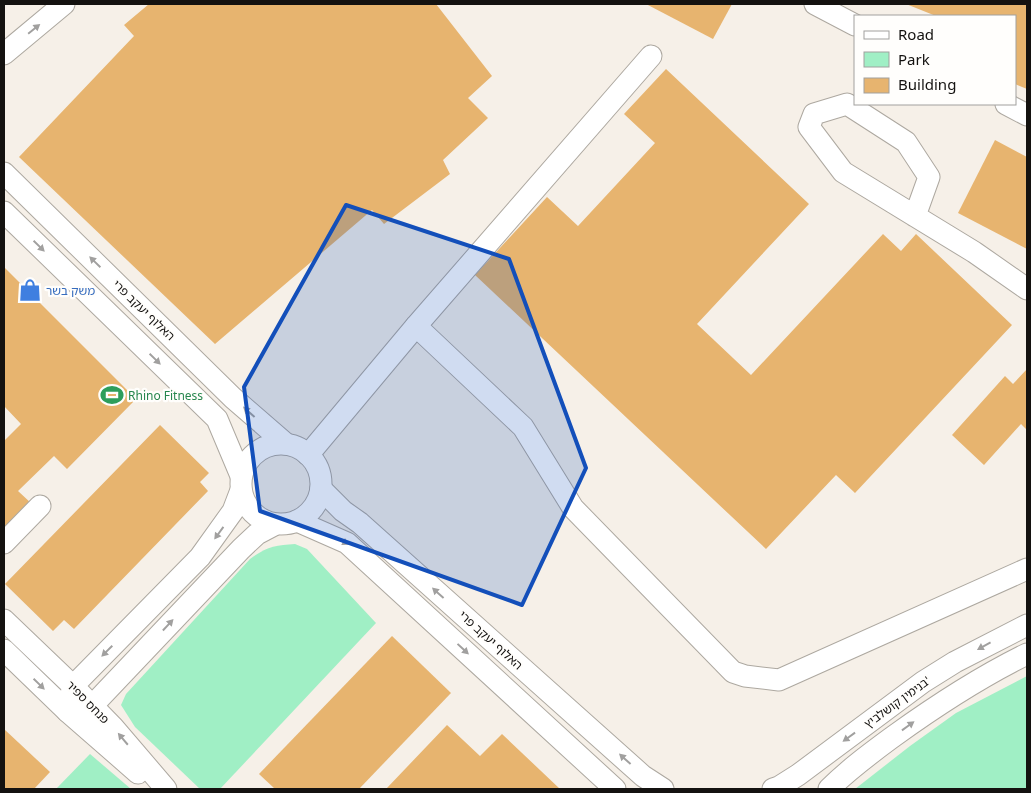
<svg xmlns="http://www.w3.org/2000/svg" width="1031" height="793" viewBox="0 0 1031 793" font-family="'Noto Sans','Noto Sans Hebrew',sans-serif">
	<style>
		.green { fill: #a0efc5 }
		.building { fill: #e7b46f }
		.lines { fill: none; stroke-linecap: round; stroke-linejoin: round }
		.minor-casing { stroke: #ada8a0; stroke-width: 23 }
		.minor { stroke: #fff; stroke-width: 21 }
		.oneway { fill: #a1a09f }
		.marked { fill: #134fba; fill-opacity: 0.2; stroke: #134fba; stroke-width: 4; stroke-linejoin: round }
		.labels { text-anchor: middle; dominant-baseline: central; stroke-width: 4.5; stroke-linejoin: round; paint-order: stroke }
		.shop-label { font-size: 12px; fill: #366cbe; stroke: #fffefc; text-anchor: start }
		.street-label { font-size: 12px; fill: #141210; stroke: #fffefc }
		.leisure-label { font-size: 12px; fill: #27864d; stroke: #fffefc; text-anchor: start }
	</style>
	<rect width="100%" height="100%" fill="#f6f0e8"/>
	<g class="green">
		<path d="M295 544 307 549 376 623 220 789H200L135 727 121 705 126 694 250 559C266 547 276 545 295 544Z"/>
		<polygon points="1027,676 1027,789 855,789 910,746 956,713"/>
		<polygon points="90,754 131,789 56,789"/>
	</g>
	<g class="building">
		<polygon points="149,4 436,4 492,76 468,98 488,118 443,160 450,174 384,224 372,210 215,344 19,157 134,36 124,25"/>
		<polygon points="646,4 732,4 713,39"/>
		<polygon points="906,4 1027,4 1027,89 1015,84 1015,16 936,16"/>
		<polygon points="666,69 809,204 697,324 751,375 883,234 901,251 916,234 1012,325 855,493 836,475 766,549 475,275 547,197 578,226 655,143 624,114"/>
		<polygon points="995,140 1027,157 1027,249 958,213"/>
		<polygon points="4,267 136,399 67,469 54,456 18,491 32,504 4,532 4,441 21,424 4,406"/>
		<polygon points="1027,369 1027,430 1021,424 984,465 952,435 1005,376 1013,384"/>
		<polygon points="160,425 209,473 200,482 208,491 74,629 64,620 53,631 5,584"/>
		<polygon points="392,636 451,693 359,789 275,789 259,774"/>
		<polygon points="447,725 480,756 502,734 560,789 386,789"/>
		<polygon points="4,729 50,772 34,789 4,789"/>
	</g>
	<g class="lines">
		<defs>
			<g id="minor">
				<polyline points="815,4 855,25"/>
				<polyline points="4,54 64,4"/>
				<polyline points="1006,104 1027,115"/>
				<polyline points="4,173 233,398 286,444"/>
				<polyline points="4,212 217,419 241,476"/>
				<polyline points="915,216 929,177 906,142 847,104 814,114 809,127 843,172 974,252 1027,289"/>
				<polyline points="416,326 523,427 573,508 733,672 745,676 779,680 1027,569"/>
				<circle cx="281" cy="484" r="40"/>
				<polyline points="308,455 416,326 651,56"/>
				<polyline points="321,489 343,511 360,523 643,776 663,789"/>
				<polyline points="241,490 233,511 200,557 73,686 67,711 92,706 241,549 257,534 276,524"/>
				<polyline points="297,521 347,543 615,789"/>
				<polyline points="4,543 40,506"/>
				<polyline points="4,620 73,686 113,727 166,789"/>
				<polyline points="4,650 67,711 138,773"/>
				<polyline points="773,789 779,787 798,775 923,682 955,662 1027,625"/>
				<path d="M829 789C849 769 871 753 894 736 937 705 980 677 1027 654"/>
			</g>
		</defs>
		<use href="#minor" class="minor-casing"/>
		<use href="#minor" class="minor"/>
	</g>
	<defs><path id="oneway-solid" d="M-6-.8H1V-3.2L6.5 0L1 3.2V.8H-6Z" transform="scale(1.25)"/></defs>
	<g class="oneway">
		<use href="#oneway-solid" transform="translate(34 29) rotate(-39)"/>
		<use href="#oneway-solid" transform="translate(39 246) rotate(44)"/>
		<use href="#oneway-solid" transform="translate(95 262) rotate(-136)"/>
		<use href="#oneway-solid" transform="translate(155 359) rotate(44)"/>
		<use href="#oneway-solid" transform="translate(249 412) rotate(-138)"/>
		<use href="#oneway-solid" transform="translate(219 533) rotate(126)"/>
		<use href="#oneway-solid" transform="translate(342 541) rotate(28)"/>
		<use href="#oneway-solid" transform="translate(438 593) rotate(-138)"/>
		<use href="#oneway-solid" transform="translate(168 625) rotate(-47)"/>
		<use href="#oneway-solid" transform="translate(984 646) rotate(151)"/>
		<use href="#oneway-solid" transform="translate(463 649) rotate(43)"/>
		<use href="#oneway-solid" transform="translate(107 651) rotate(135)"/>
		<use href="#oneway-solid" transform="translate(39 684) rotate(44)"/>
		<use href="#oneway-solid" transform="translate(908 726) rotate(-36)"/>
		<use href="#oneway-solid" transform="translate(849 737) rotate(144)"/>
		<use href="#oneway-solid" transform="translate(123 739) rotate(-130)"/>
		<use href="#oneway-solid" transform="translate(625 759) rotate(-138)"/>
	</g>
	<path class="marked" d="M346 205 509 259 586 468 522 605 260 511 244 387Z"/>
	<defs>
		<symbol id="shop-bare" viewBox="-9 -9 18 18"><path d="M-5-2.5h2.3a2.7 3.5 0 0 1 5.4 0H5L5.5 6h-11ZM-1.5-2.5h3a1.5 2.3 0 0 0-3 0Z" fill="#3f7fe0" stroke="#fffefc" stroke-width="2.5" paint-order="stroke"/></symbol>
		<symbol id="stadium-bare" viewBox="-9 -9 18 18"><path d="M0-5a6.5 5 0 1 0 0 10a6.5 5 0 1 0 0-10ZM-3.5-1.8h7v3.6h-7Z" fill="#2e9e5b" stroke="#fffefc" stroke-width="2.5" paint-order="stroke"/></symbol>
	</defs>
	<g fill-rule="evenodd">
		<use href="#shop-bare" x="14" y="274" width="32" height="32"/>
		<use href="#stadium-bare" x="96" y="379" width="32" height="32"/>
	</g>
	<g class="labels">
		<g class="shop-label">
			<text x="46" y="290">משק בשר</text>
		</g>
		<g class="street-label">
			<text transform="translate(144 310) rotate(44)">האלוף יעקב פרי</text>
			<text transform="translate(491 640) rotate(42)">האלוף יעקב פרי</text>
			<text transform="translate(88 702) rotate(45)">פנחס ספיר</text>
			<text transform="translate(897 702) rotate(-36)">בנימין קושלביץ'</text>
		</g>
		<g class="leisure-label">
			<text x="128" y="395">Rhino Fitness</text>
		</g>
	</g>
	<rect width="1031" height="793" fill="none" stroke="#141210" stroke-width="10"/>
	<rect x="854" y="15" width="162" height="90" fill="#fffefc" stroke="#a1a09e"/>
	<rect x="864" y="31" width="25" height="8" fill="#ffffff" stroke="#a1a09e"/>
	<text x="898" y="40" font-size="15" fill="#141210">Road</text>
	<rect x="864" y="52" width="25" height="15" fill="#a0efc5" stroke="#a1a09e"/>
	<text x="898" y="65" font-size="15" fill="#141210">Park</text>
	<rect x="864" y="78" width="25" height="15" fill="#e7b46f" stroke="#a1a09e"/>
	<text x="898" y="90" font-size="15" fill="#141210">Building</text>
</svg>
